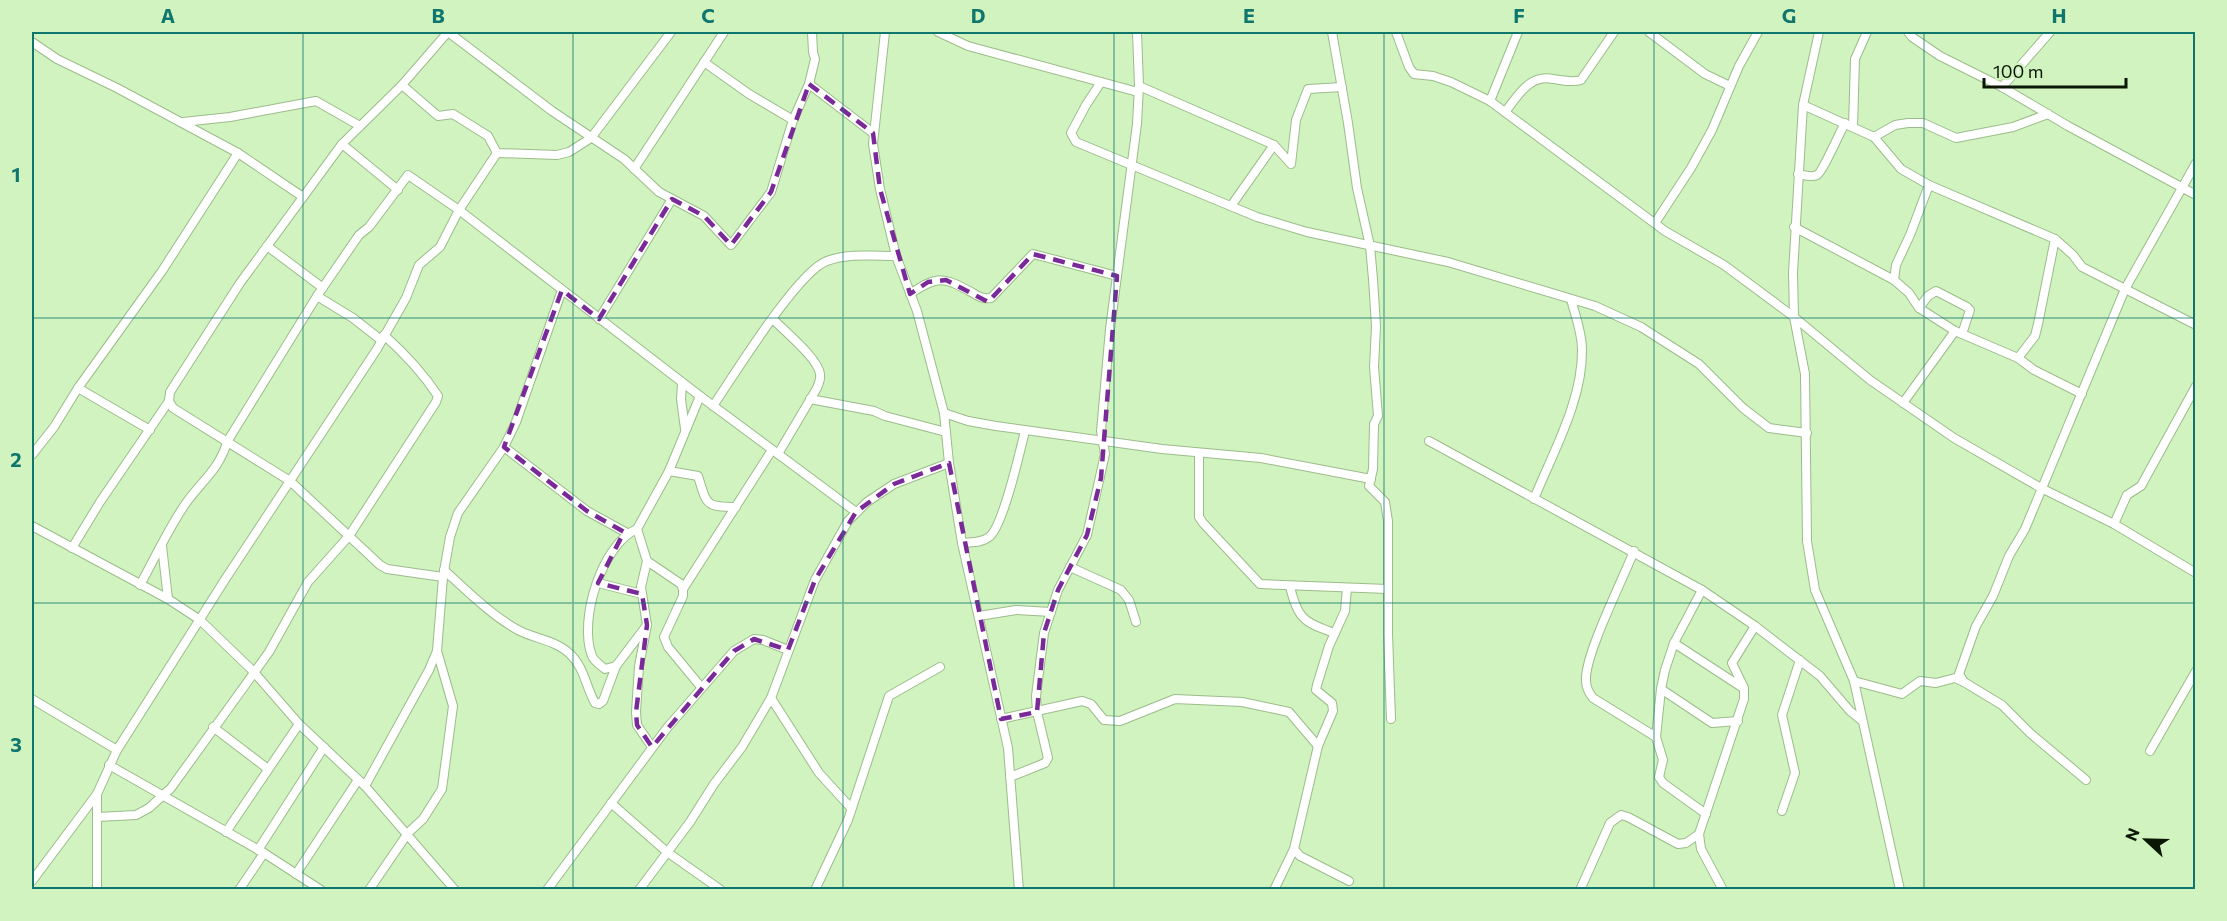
<svg xmlns="http://www.w3.org/2000/svg" width="2227" height="921" viewBox="0 0 2227 921" font-family="Commissioner,sans-serif">
	<style>
		.lines { fill: none; stroke-linecap: round; stroke-linejoin: round }
		.street-casing { stroke: #9cbc8b; stroke-width: 10 }
		.street { stroke: #fff; stroke-width: 8 }
		.marked { fill: none; stroke: #7a2999; stroke-width: 4.5; stroke-dasharray: 12 8; stroke-linejoin: round }
		.grid { fill: none; stroke: #0f766e; stroke-width: 1.5; stroke-opacity: 0.55 }
		.neatline { fill: none; stroke: #0f766e; stroke-width: 2 }
		.grid-label { font-size: 20px; text-anchor: middle; font-weight: bold; fill: #0f766e }
	</style>
	<rect width="100%" height="100%" fill="#d1f3bf"/>
	<g class="lines">
		<defs>
			<g id="street">
				<polyline points="448,32 552,111 624,159 659,192 704,216 731,245 771,192 793,120 809,84"/>
				<polyline points="812,32 813,52 815,59 809,84 873,133"/>
				<polyline points="885,32 873,144 880,189 896,256 917,311 944,413 949,463 962,543 1008,748 1019,890"/>
				<polyline points="938,32 968,46 1138,92"/>
				<polyline points="1332,32 1348,123 1357,188 1370,246 1373,279 1376,326 1374,367 1378,416 1374,424 1373,469 1369,486 1385,502 1388,521 1388,634 1391,719"/>
				<polyline points="1396,32 1409,67 1414,74 1433,76 1451,82 1490,101 1665,231 1724,265 1794,317 1870,380 1954,438 2041,488 2114,524 2196,573"/>
				<polyline points="1649,32 1705,74 1730,86"/>
				<polyline points="1819,32 1803,105 1793,273 1794,317 1805,374 1807,541 1815,590 1854,681 1900,890"/>
				<polyline points="1908,32 1912,37 1940,56 2002,87 2068,126 2196,195"/>
				<polyline points="32,42 57,59 117,88 238,153 303,197"/>
				<polyline points="704,62 749,94 793,120"/>
				<polyline points="1101,82 1086,105 1071,133 1076,142 1257,217 1307,232 1448,262 1595,306 1641,327 1699,364 1743,408 1769,428 1807,433"/>
				<polyline points="402,85 438,116 453,114 488,136 497,153 557,155 569,152 591,138 671,32"/>
				<polyline points="1139,86 1274,145 1291,164 1296,120 1308,89 1342,87"/>
				<polyline points="2002,87 2050,32"/>
				<polyline points="1490,101 1518,32"/>
				<polyline points="1803,105 1874,137 1901,169 1929,185 2055,239 2073,255 2082,267 2196,325"/>
				<path d="M1505 112C1518 96 1529 74 1553 79 1562 80 1571 83 1581 80L1614 32"/>
				<polyline points="183,122 230,117 316,101 360,126"/>
				<polyline points="1853,127 1855,59 1867,32"/>
				<polyline points="1874,137 1895,125 1908,123 1923,123 1956,138 2013,127 2048,114"/>
				<polyline points="342,144 402,85 448,32"/>
				<polyline points="634,169 724,32"/>
				<path d="M1798 174C1804 175 1811 178 1817 175 1822 173 1840 132 1845 123"/>
				<polyline points="1231,206 1274,145"/>
				<polyline points="1655,223 1691,168 1712,130 1739,66 1758,32"/>
				<polyline points="1794,227 1894,280 1909,293 1919,308 1955,331 2018,358 2034,370 2082,394"/>
				<polyline points="267,246 323,288"/>
				<polyline points="1894,280 1896,265 1910,235 1929,185"/>
				<path d="M910 294C938 275 944 277 973 293 979 297 983 299 991 298L1033 254 1117 276"/>
				<polyline points="317,296 353,318 381,340"/>
				<polyline points="1919,308 1928,296 1936,291 1967,307 1970,310 1962,334"/>
				<polyline points="599,319 672,199"/>
				<path d="M773 319C784 331 818 358 820 374 821 379 819 383 817 388L778 454"/>
				<polyline points="2018,358 2035,336 2038,324 2055,239"/>
				<polyline points="682,383 681,399 685,429"/>
				<polyline points="78,388 150,430"/>
				<polyline points="810,399 874,411 885,416 946,432"/>
				<polyline points="169,401 173,408 290,481 380,565 387,569 443,577"/>
				<polyline points="1903,403 1955,331"/>
				<path d="M713 406C734 375 798 271 827 261 848 253 874 256 896 256"/>
				<polyline points="944,413 968,421 996,426 1162,449 1261,458 1371,479"/>
				<polyline points="1429,441 1702,590 1755,626 1820,676 1850,711 1861,720"/>
				<polyline points="504,447 587,511 627,533"/>
				<polyline points="1199,453 1199,517 1203,523 1260,584 1388,589"/>
				<polyline points="32,455 54,427 78,388 162,271 238,153"/>
				<path d="M669 471 698 476C707 505 705 507 736 507"/>
				<path d="M1534 499C1553 452 1583 400 1582 349 1582 332 1575 315 1571 299"/>
				<polyline points="2114,524 2127,495 2141,486 2196,386"/>
				<polyline points="32,526 168,599 200,620 253,671 299,724 365,786 455,890"/>
				<path d="M637 529C602 544 578 620 592 656 594 661 600 665 605 669L616 666 647 625"/>
				<path d="M962 543C971 542 982 543 989 537 1003 527 1020 451 1025 431"/>
				<polyline points="162,546 168,599"/>
				<polyline points="72,548 100,502 169,401 170,392 240,283 342,144 398,190"/>
				<path d="M1634 551C1623 579 1584 656 1586 681 1586 688 1589 693 1593 698L1656 737"/>
				<polyline points="647,561 641,587 647,625 639,666 636,712 637,725 652,747"/>
				<polyline points="1070,567 1121,590 1129,600 1136,622"/>
				<path d="M444 570C466 590 493 617 520 631 536 639 557 641 570 654 584 667 586 687 595 703L599 704 603 701 616 666"/>
				<polyline points="598,583 642,594"/>
				<path d="M140 585C155 558 168 529 186 503 201 482 220 468 227 442L317 296 359 235 369 227 408 175 459 210 700 396 856 512"/>
				<path d="M1290 586C1297 618 1304 623 1335 633"/>
				<polyline points="1347,588 1345,611 1329,646 1317,685 1316,690 1332,703 1333,711 1318,746 1294,849 1300,856 1349,881"/>
				<polyline points="683,589 681,584 647,561 637,529 669,471 700,396"/>
				<polyline points="1702,590 1674,643 1665,670 1661,689 1656,737 1663,760 1659,777 1663,783 1706,814"/>
				<polyline points="979,616 1016,610 1051,612"/>
				<polyline points="1674,643 1743,688"/>
				<polyline points="1854,681 1902,694 1920,681 1936,683 1955,678 1964,682"/>
				<polyline points="701,687 668,647 664,637 683,596 683,589 772,450"/>
				<polyline points="1661,689 1712,723 1738,721"/>
				<polyline points="771,698 819,773 851,808"/>
				<polyline points="32,699 117,750"/>
				<polyline points="1001,719 1082,701 1091,704 1104,720 1120,721 1175,699 1242,702 1289,712 1318,746"/>
				<polyline points="213,727 268,769"/>
				<polyline points="2150,751 2196,671"/>
				<polyline points="109,765 264,853 321,890"/>
				<polyline points="1010,777 1045,763 1048,758 1037,712 1036,696 1044,633 1058,590 1087,535 1105,454 1101,431 1110,329 1137,124 1139,86 1137,32"/>
				<polyline points="2086,780 2030,733 2002,705 1964,682 1959,674 1976,626 1993,596 2009,556 2025,529 2125,289 2196,163"/>
				<polyline points="365,786 429,670 437,651 443,577 450,537 458,513 504,447 516,422 562,290"/>
				<polyline points="611,803 667,852 721,890"/>
				<polyline points="1782,811 1795,773 1782,715 1800,660"/>
				<path d="M97 817 136 815 149 808 171 788 269 652 308 582 349 536 436 402 438 396C423 373 404 353 384 335"/>
				<polyline points="226,832 299,724"/>
				<polyline points="258,850 324,747"/>
				<polyline points="296,874 358,780"/>
				<polyline points="32,881 97,794 117,750 226,578 377,349 406,298 419,265 440,247 459,210 497,153"/>
				<polyline points="97,890 97,794"/>
				<polyline points="239,890 264,853"/>
				<polyline points="369,890 408,833 423,819 442,789 453,706 437,651"/>
				<polyline points="547,890 667,728 734,651 754,639 763,640 788,650"/>
				<polyline points="639,890 690,822 714,784 742,747 771,698 815,580 848,521 867,502 894,484 949,463"/>
				<polyline points="815,890 848,820 889,696 940,667"/>
				<polyline points="1274,890 1294,849"/>
				<polyline points="1580,890 1610,823 1621,815 1628,817 1678,844 1686,843 1699,834"/>
				<polyline points="1723,890 1701,849 1699,834 1744,699 1744,688 1732,663 1755,626"/>
			</g>
		</defs>
		<use href="#street" class="street-casing"/>
		<use href="#street" class="street"/>
	</g>
	<path class="marked" d="M809 84 873 133 880 189 910 294 928 282 946 280 988 302 1033 254 1117 276 1101 478 1087 535 1058 590 1044 633 1037 712 1001 719 949 463 894 484 856 512 815 580 788 650 754 639 734 651 652 747 637 725 636 712 647 625 642 594 598 583 624 532 587 511 504 447 562 290 599 319 672 199 704 216 731 245 771 192Z"/>
	<path class="grid" d="M303 32V890M573 32V890M843 32V890M1114 32V890M1384 32V890M1654 32V890M1924 32V890M32 318H2196M32 603H2196"/>
	<rect width="2227" height="921" fill="none" stroke="#d1f3bf" stroke-width="66"/>
	<g transform="translate(2146 840) rotate(292)" stroke="#d1f3bf" stroke-width="4.5" paint-order="stroke">
	<path d="M0-4.5L10 22L0 15L-10 22Z" fill="#0b1605"/>
	<text y="-9" font-size="16" font-weight="bold" text-anchor="middle" fill="#0b1605">N</text>
	</g>
	<path d="M1984 78v9h142v-9" fill="none" stroke="#0b1605" stroke-width="3"/>
	<text x="1993" y="78" font-size="18" fill="#0b1605" stroke="#d1f3bf" stroke-width="4.5" paint-order="stroke">100 m</text>
	<rect x="33" y="33" width="2161" height="855" class="neatline"/>
	<g class="grid-label">
		<text x="168" y="23">A</text>
		<text x="438" y="23">B</text>
		<text x="708" y="23">C</text>
		<text x="978" y="23">D</text>
		<text x="1249" y="23">E</text>
		<text x="1519" y="23">F</text>
		<text x="1789" y="23">G</text>
		<text x="2059" y="23">H</text>
		<text x="16" y="182">1</text>
		<text x="16" y="467">2</text>
		<text x="16" y="752">3</text>
	</g>
</svg>
